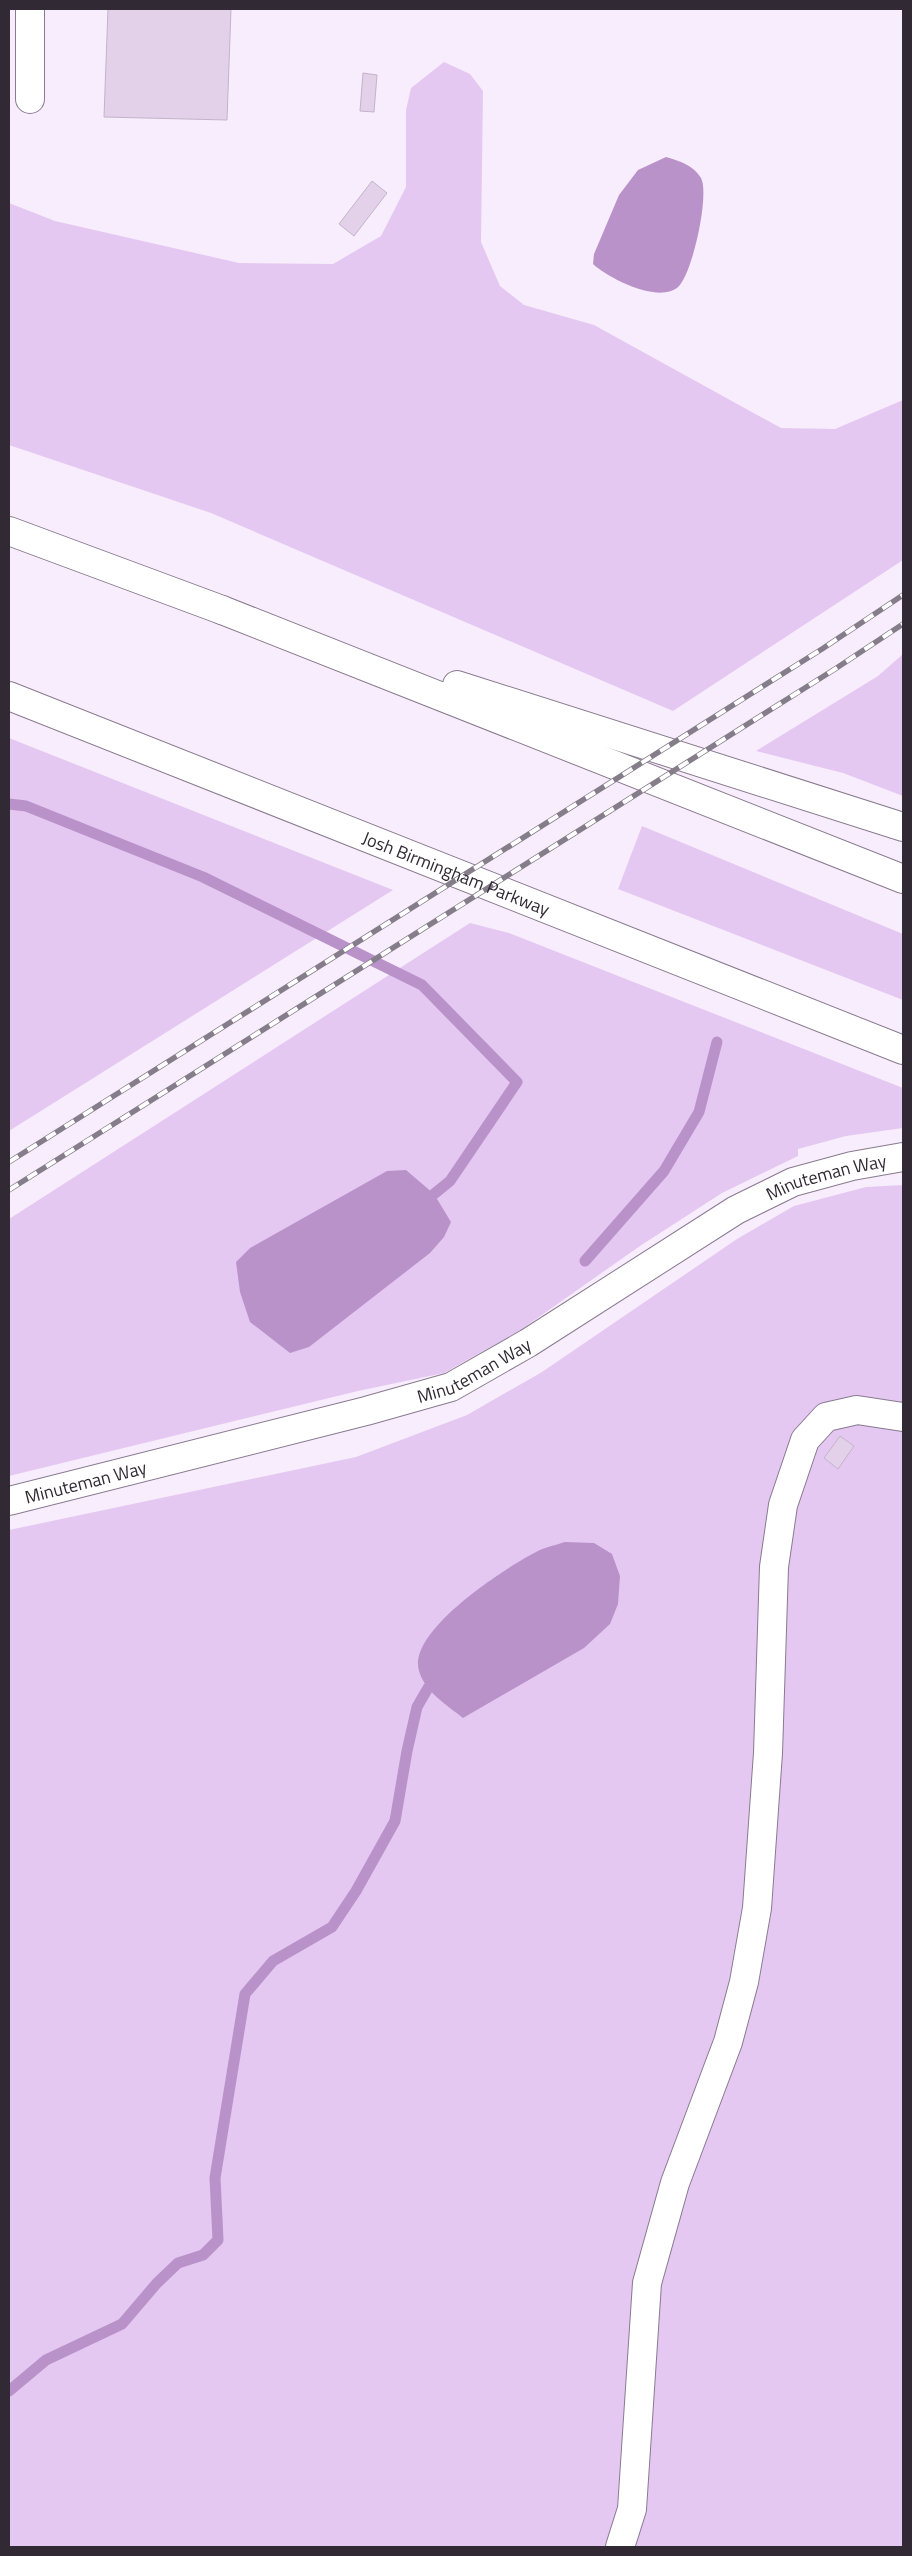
<svg xmlns="http://www.w3.org/2000/svg" width="912" height="2556" viewBox="0 0 912 2556" font-family="'Titillium Web',sans-serif">
	<style>
		.green { fill: #e4c8f1 }
		.water { fill: #b992ca }
		.lines { fill: none; stroke-linecap: round; stroke-linejoin: round }
		.stream { stroke: #b992ca; stroke-width: 11 }
		.building { fill: #e2d1e9; stroke: #c4b3cb }
		.minor-casing { stroke: #897a90; stroke-width: 30 }
		.major-casing { stroke: #897a90; stroke-width: 30 }
		.highway-casing { stroke: #897a90; stroke-width: 30 }
		.minor { stroke: #fff; stroke-width: 28 }
		.major { stroke: #fff; stroke-width: 28 }
		.highway { stroke: #fff; stroke-width: 28 }
		.rail-casing { stroke: #857d89; stroke-width: 5.5 }
		.rail { stroke: #fff; stroke-width: 4; stroke-dasharray: 11; stroke-linecap: butt }
		.labels { text-anchor: middle; dominant-baseline: central; stroke-width: 4; stroke-linejoin: round; paint-order: stroke }
		.street-label { font-size: 18px; fill: #312a34; stroke: #fff }
	</style>
	<rect width="100%" height="100%" fill="#f8edfc"/>
	<g class="green">
		<polygon points="444,62 470,74 483,91 481,242 500,286 524,305 594,325 781,428 835,429 903,400 903,560 673,711 211,513 9,445 9,203 55,221 239,263 333,264 381,236 406,187 406,110 411,88"/>
		<polygon points="903,654 903,796 843,773 756,751 878,676"/>
		<polygon points="9,738 393,890 9,1131"/>
		<polygon points="642,826 903,934 903,1000 618,889"/>
		<polygon points="470,923 509,933 903,1088 903,1128 846,1136 798,1149 798,1156 722,1193 640,1246 519,1331 444,1373 358,1391 9,1476 9,1219"/>
		<polygon points="903,1185 903,2547 9,2547 9,1530 356,1457 467,1415 542,1372 737,1239 794,1206 866,1187"/>
	</g>
	<g class="water">
		<path d="M666 157C680 161 693 165 701 178 710 194 692 277 677 288 657 303 608 278 593 264L594 254 619 195 638 170Z"/>
		<polygon points="406,1170 434,1194 451,1222 444,1237 430,1253 309,1347 290,1353 250,1322 240,1292 236,1262 250,1248 387,1171"/>
		<path d="M565 1542 594 1543 612 1554 620 1576 618 1604 610 1624 584 1648 463 1718C447 1705 425 1692 419 1671 407 1631 505 1568 536 1552 545 1547 556 1545 565 1542Z"/>
	</g>
	<g class="lines">
		<g class="stream">
			<polyline points="9,804 26,806 203,877 422,985 517,1082 450,1181 434,1194"/>
			<polyline points="585,1261 664,1171 699,1112 717,1042"/>
			<polyline points="9,2391 46,2360 122,2324 157,2283 178,2263 203,2255 218,2240 215,2178 245,1994 273,1961 332,1927 356,1891 395,1821 407,1751 417,1707 428,1688 439,1680"/>
		</g>
	</g>
	<g class="building">
		<polygon points="108,9 231,9 227,120 104,117"/>
		<polygon points="363,73 377,75 374,112 360,111"/>
		<polygon points="372,181 387,193 354,236 339,224"/>
		<polygon points="840,1436 854,1446 838,1469 824,1458"/>
	</g>
	<g class="lines">
		<defs>
			<g id="minor">
				<polyline points="30,9 30,99"/>
				<path id="s1" d="M9 1501 366 1411 451 1387 528 1343 736 1210 793 1182 852 1166 903 1157"/>
				<polyline points="620,2547 632,2509 647,2283 675,2183 728,2042 744,1982 757,1908 768,1753 774,1567 783,1505 805,1440 826,1417 857,1410 903,1417"/>
			</g>
			<g id="major">
				<polyline points="9,531 222,610"/>
				<path id="s2" d="M9 696 903 1050"/>
			</g>
			<g id="highway">
				<polyline points="222,610 903,879"/>
				<polyline points="457,685 903,827"/>
			</g>
		</defs>
		<use href="#minor" class="minor-casing"/>
		<use href="#major" class="major-casing"/>
		<use href="#highway" class="highway-casing"/>
		<use href="#minor" class="minor"/>
		<use href="#major" class="major"/>
		<use href="#highway" class="highway"/>
		<defs>
			<g id="rail">
				<polyline points="9,1162 822,649 903,595"/>
				<polyline points="9,1190 835,669 903,624"/>
			</g>
		</defs>
		<use href="#rail" class="rail-casing"/>
		<use href="#rail" class="rail"/>
	</g>
	<g class="labels">
		<g class="street-label">
			<text stroke="none"><textPath href="#s2" startOffset="481">Josh Birmingham Parkway</textPath></text>
			<text stroke="none"><textPath href="#s1" startOffset="889">Minuteman Way</textPath></text>
			<text stroke="none"><textPath href="#s1" startOffset="484">Minuteman Way</textPath></text>
			<text stroke="none"><textPath href="#s1" startOffset="79">Minuteman Way</textPath></text>
		</g>
	</g>
	<rect width="912" height="2556" fill="none" stroke="#312a34" stroke-width="20"/>
</svg>
